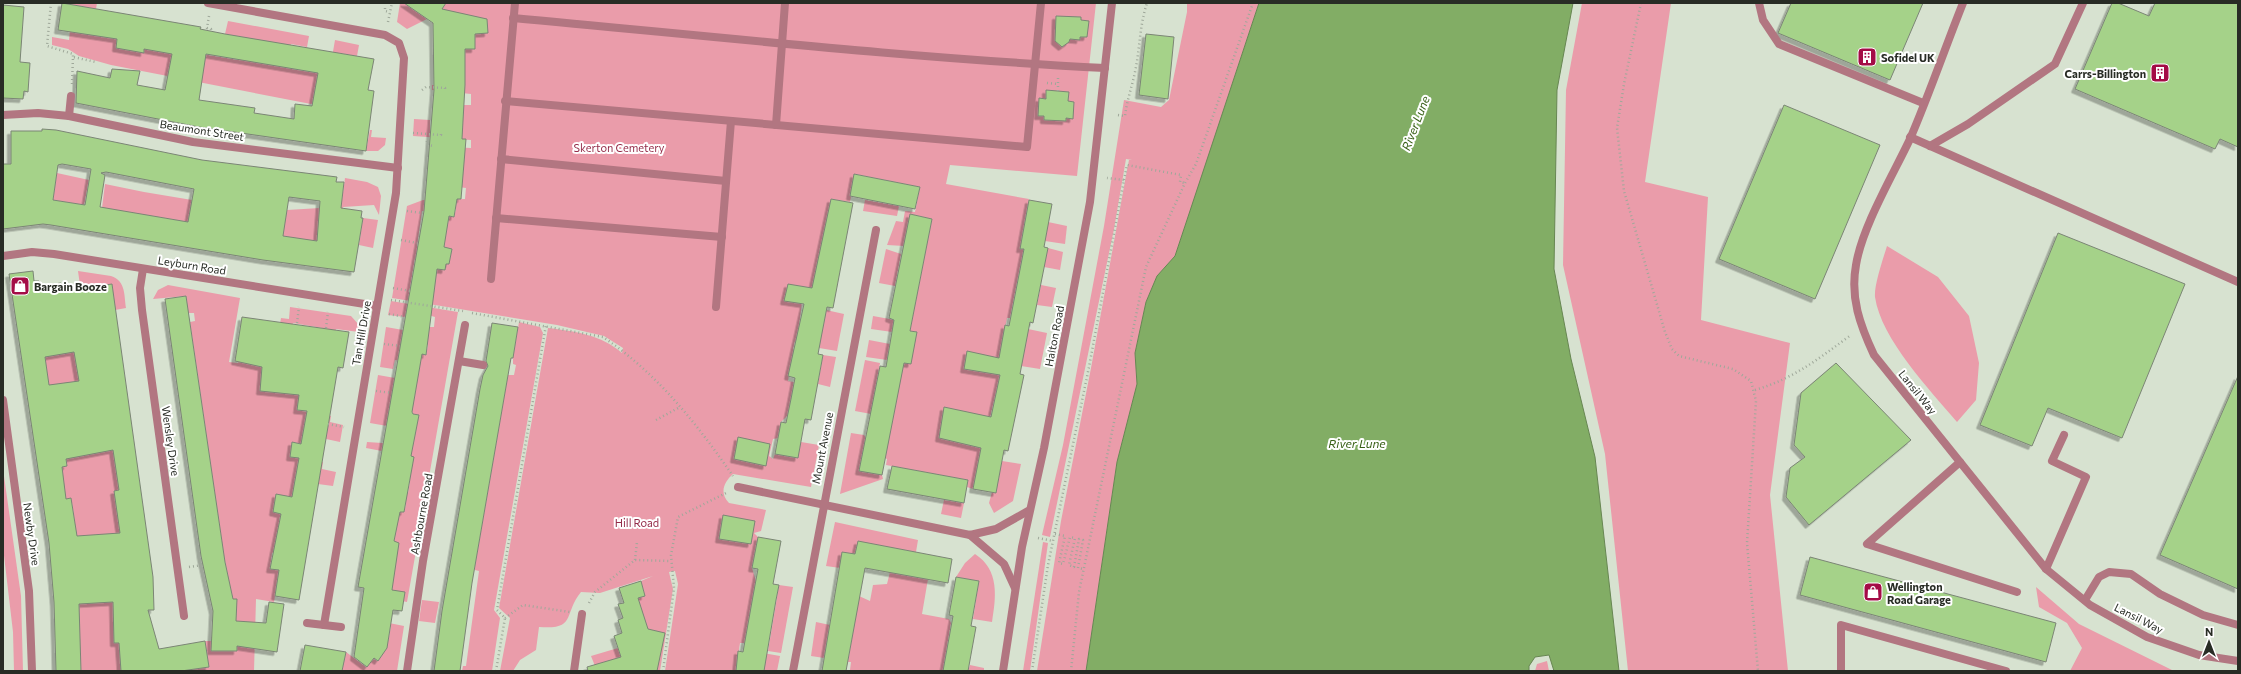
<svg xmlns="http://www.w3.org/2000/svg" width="2241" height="674" viewBox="0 0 2241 674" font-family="Commissioner,sans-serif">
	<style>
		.green { fill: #ea9caa; fill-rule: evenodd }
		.water { fill: #82ad65; stroke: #678652 }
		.building { fill: #a5d289; stroke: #7b8575; fill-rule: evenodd; filter: url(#shadow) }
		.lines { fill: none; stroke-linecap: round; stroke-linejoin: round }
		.path { stroke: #9fa89a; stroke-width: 2.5; stroke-dasharray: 1 3; stroke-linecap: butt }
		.service { stroke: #b27681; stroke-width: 8 }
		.minor { stroke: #b27681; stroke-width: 8 }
		.tertiary { stroke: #b27681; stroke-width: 8 }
		.labels { text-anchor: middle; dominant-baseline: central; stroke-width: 4; stroke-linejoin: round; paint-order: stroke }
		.poi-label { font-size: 11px; font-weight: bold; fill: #282c25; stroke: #fff; text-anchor: start }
		.street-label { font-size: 11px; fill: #282c25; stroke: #fff }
		.park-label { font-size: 11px; fill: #942c49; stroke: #fff }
		.water-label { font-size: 12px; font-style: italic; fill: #375f15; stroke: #fff }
	</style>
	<defs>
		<filter id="shadow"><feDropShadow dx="-3.5" dy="3.5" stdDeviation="0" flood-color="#0004"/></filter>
	</defs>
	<rect width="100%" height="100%" fill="#d7e2d0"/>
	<g class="green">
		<polygon points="63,3 97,3 96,9"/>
		<polygon points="400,3 404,3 427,19 407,29 397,22"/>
		<path d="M446 3H1096L1077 176 950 165 946 184 1029 199 1021 242 1025 243 1010 318H1007L998 364 1001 370C993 410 981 448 973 489L967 487 968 480 886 465 887 459 885 458 902 370 916 332 910 331 932 219 910 214 904 246 887 245 896 221 903 222 905 211 915 212 920 187 855 174 850 202 831 199 811 303 802 302 797 342 795 341 793 349 800 351C793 361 790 368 788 381L794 382 788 415 781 422 778 438 773 439 769 456 773 459 775 454 797 458 801 442 819 445 811 487 733 474C724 482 719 493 729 503L766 510 761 531 754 533 758 537 752 568 756 581 745 643H740L736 671H665L678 584 675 571 669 572 673 589 660 671H627L638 598 645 596 641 581 653 576 600 593 581 592C563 614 577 630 539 627L536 650 520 660 513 671H500L510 618 499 608 548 328C574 331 602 335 622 353L623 348 604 336 557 325 392 298 407 206 423 200 465 199 466 188 458 187 450 147 471 148V140L413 136 414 119 430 120V131L462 133 464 105H471V94L432 90V85H465V49L475 48V35L437 27 432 23ZM449 208 456 209 454 217 449 216 448 223H445L442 240 445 241 444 247 452 249 449 264H446L444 270 437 269 432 297 409 294 415 258 437 262 440 250 417 246 422 211 448 215Z"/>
		<polygon points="1187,3 1259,3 1175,256 1157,276 1146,302 1135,353 1137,384 1117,462 1086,671 1037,671 1061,521 1091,368 1127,170 1129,160 1132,160 1126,159 1114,229 1050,537 1042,535 1063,445 1104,226 1124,100 1161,107 1169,100 1187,12"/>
		<polygon points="1582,3 1671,3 1645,182 1708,197 1701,320 1790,343 1770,495 1788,671 1628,671 1605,454 1563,265 1566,90"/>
		<path d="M228 21 309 36 307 47 291 44 287 68 329 75 335 40 359 45 357 56 339 53 335 76 324 104H311L111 65 79 56 68 49 52 45V37L69 40 70 30 117 39 116 44C157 51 197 52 238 60L242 37 225 34Z"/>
		<polygon points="370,130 372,130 371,137 386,138 385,145 378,151 366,151"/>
		<polygon points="57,173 89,180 84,205 53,200"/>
		<polygon points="345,178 367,182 378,187 381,196 379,215 374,205 343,207 337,242 321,244 282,236 287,210 320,208 342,200"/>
		<polygon points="105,184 144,192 210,203 188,222 102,208"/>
		<polygon points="865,200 899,206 897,216 863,211"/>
		<polygon points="363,218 378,220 373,248 359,245"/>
		<polygon points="1048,222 1067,226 1065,244 1045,241"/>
		<path d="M1887 246 1938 277 1969 316 1979 363 1976 400 1957 422C1930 390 1881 339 1875 297 1874 285 1883 259 1887 246Z"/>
		<polygon points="1048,248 1063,252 1060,270 1044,267"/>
		<polygon points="886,249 901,254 895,286 879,283"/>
		<path d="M78 271 111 276C126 281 124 295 126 308L115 310 112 284 88 287 93 330 103 373 147 671H81L74 515 72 503 66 504 62 467 67 466 54 419 41 332 84 314Z"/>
		<path d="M168 285 240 298 229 362 238 363 243 337 277 343 281 318 289 319 290 307 351 316 359 325V332L336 329 330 366 297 410 331 416 330 422 343 425 340 442 326 439 329 420 306 416 301 444 292 442 290 456 323 462 322 469 336 472 333 486 318 484 321 467 298 463 292 497 276 495 273 512 281 514 279 521 288 523 283 555 272 553 270 569 279 570 274 602 256 599 254 671H181L209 667 205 641H212L211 637 234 638 210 597 231 592 224 556 190 322 195 321 194 313H188L186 296 153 299 158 290ZM293 323 328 329 323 356 289 345Z"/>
		<polygon points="1041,285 1056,288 1052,307 1037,305"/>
		<polygon points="391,301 458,312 407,602 381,597 395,543 394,541 399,511 404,512 406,504 399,491 408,493 410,481 408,456 366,448 367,442 413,445 419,415 413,414 413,412 390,408 387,426 370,423 378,375 395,378 392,396 414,400 420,364 395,360 393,369 380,367 386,327 403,330 400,350 426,355 428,345 424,344 427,327 434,327 435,317 428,315 428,318 406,314 405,317 388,315"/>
		<polygon points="826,310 844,314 837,351 819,348"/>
		<polygon points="873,316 895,320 892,332 871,329"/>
		<polygon points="519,322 540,327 543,333 494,610 500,618 492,671 462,671 463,666 466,666 479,571 475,570 475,566 508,375 514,375 516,365 513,364 513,358"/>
		<polygon points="1028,329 1047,333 1040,369 1021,366"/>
		<polygon points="869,340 890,344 887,360 866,357"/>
		<polygon points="823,355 836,357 830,387 818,384"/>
		<polygon points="865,360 880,363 871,414 855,411"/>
		<polygon points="851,433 864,435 866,438 859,470 882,475 883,479 840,494"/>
		<polygon points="1002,461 1021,464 1013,501 994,513 989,503 992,492 996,492"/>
		<polygon points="3,469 21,596 23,671 14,671 13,632 3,547"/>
		<polygon points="944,500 964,503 961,518 941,514"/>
		<polygon points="835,522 918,540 916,552 875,545 840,568 826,566"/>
		<polygon points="1043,542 1048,543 1030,671 1023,671"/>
		<path d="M975 554C1000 570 996 598 992 622L973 619 979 581 956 577 965 563Z"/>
		<polygon points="890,572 928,579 922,614 949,619 951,623 943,671 850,670 851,662 848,662 859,596 870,601 873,585 887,584"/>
		<polygon points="779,585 793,587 781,653 768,651"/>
		<polygon points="2036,587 2079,624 2174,671 2070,671 2082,648 2067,623 2039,607"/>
		<polygon points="422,600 439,602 435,623 419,621"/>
		<polygon points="384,622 404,626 397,671 342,671 346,652 366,667 373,659 378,661 383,654 381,641 388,642 391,626 383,625"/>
		<polygon points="816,622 830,625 824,658 811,656"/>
		<polygon points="618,648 621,657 595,666 591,656"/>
		<polygon points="763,653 780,656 777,671 758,671"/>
		<polygon points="1547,661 1549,671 1535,671 1537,664"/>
		<polygon points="970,665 984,668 984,671 968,671"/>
	</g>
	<polygon class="water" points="1259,3 1573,3 1557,90 1554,269 1571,359 1595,457 1619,671 1554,671 1549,655 1535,657 1529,666 1529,671 1086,671 1117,462 1137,384 1135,353 1146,302 1157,276 1175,256"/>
	<g class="building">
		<path d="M62 3 201 27 200 29 225 34 374 59 368 90 374 91 366 151 199 127 76 103 77 71 110 78 112 69 140 71 137 85 165 90 172 54 144 49V53L116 48 117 39 58 30ZM206 54 318 73 312 106 295 104 294 119 254 113 255 108 199 100Z"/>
		<polygon points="404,3 446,3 442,9 487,19 488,33 475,34 475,49 465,49 465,85 462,139 466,139 461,199 457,199 454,217 449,216 444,247 452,249 449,264 446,264 445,270 437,269 426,355 422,354 412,412 413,414 419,415 411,456 414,457 404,512 400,512 394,541 399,543 392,590 405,592 402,611 393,610 387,648 378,661 374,658 367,667 354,657 364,588 358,587 424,211 434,90 433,23"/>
		<polygon points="1791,3 1923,3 1890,80 1778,33"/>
		<polygon points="2112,3 2118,3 2149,16 2155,3 2238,3 2238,147 2220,139 2215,149 2075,89"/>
		<polygon points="3,5 24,7 20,62 30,63 28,92 24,91 23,99 3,98"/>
		<polygon points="1056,16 1081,17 1081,20 1089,21 1087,37 1080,37 1080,40 1070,39 1069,42 1062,47 1055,41"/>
		<polygon points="1146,34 1174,37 1168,99 1139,95"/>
		<polygon points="1046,90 1069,92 1068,101 1074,102 1073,119 1066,118 1066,121 1044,120 1044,116 1038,116 1039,98 1046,99"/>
		<polygon points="1784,105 1880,145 1815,299 1719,259"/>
		<path d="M42 129 56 130 202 160 337 177 336 182H344L341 208 362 211 361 218H363L354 272 263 260 51 225 43 224 3 229V164H11V131H42ZM62 164 91 169 85 205 53 200 58 165ZM106 172 194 189 188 222 100 207 105 175 101 173ZM289 197 320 201 317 241 283 236Z"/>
		<polygon points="854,174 920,187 915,209 850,196"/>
		<polygon points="831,199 853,203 833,308 827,307 818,354 823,355 811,420 805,419 798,458 775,454 781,422 786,423 791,399 795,378 788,376 804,304 784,301 788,284 812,288"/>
		<polygon points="1029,200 1052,204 1044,247 1048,248 1033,323 1030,322 1020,374 1024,375 1008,451 1004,450 996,493 973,489 981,448 939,438 944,407 991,417 1000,375 964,369 967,351 999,358 1005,325 1009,326 1024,249 1020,249"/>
		<polygon points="910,214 932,219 910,331 917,332 911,364 904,363 882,475 859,471 880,366 886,367 894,320 889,318"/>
		<polygon points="2058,233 2185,284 2122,438 2048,408 2032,446 1980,425"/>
		<path d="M33 271 34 281H39V286L61 283 62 291 112 284 153 577 154 610H148L159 649 205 641 209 667 181 671H121L119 643H114L113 602 79 604 81 671H56L54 602 49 543 9 274ZM74 352 79 381 49 385 45 357ZM113 450 119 490 114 491 120 533 77 536 71 498 66 499 62 467 67 466 66 459Z"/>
		<polygon points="186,296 225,562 233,599 237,599 236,621 266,623 269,602 284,604 277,652 237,646 237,651 211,651 213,611 201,556 165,299"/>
		<polygon points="242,317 349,332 343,368 338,367 299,600 275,596 279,570 270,569 281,514 273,512 276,494 292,497 299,458 290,457 292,442 301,444 307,411 297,410 299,395 260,391 262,367 235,361"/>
		<polygon points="492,323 518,327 513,358 511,358 472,583 460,671 434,671 442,611 480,389 483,375 488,366 486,361"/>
		<polygon points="1836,363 1911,440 1809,525 1786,497 1790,468 1805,457 1794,445 1801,393"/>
		<polygon points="2238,376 2238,589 2160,555"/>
		<polygon points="738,437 770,444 766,466 734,459"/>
		<polygon points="892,466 968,480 964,503 887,489"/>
		<polygon points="723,515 755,521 751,544 719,539"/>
		<polygon points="758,537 781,541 773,584 779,585 776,600 764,671 736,671 738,651 743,652 753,596 758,569 752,568"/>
		<polygon points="858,541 952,559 948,583 865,568 846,671 822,671 842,552 855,554"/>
		<polygon points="1810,557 2056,623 2046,662 1800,595"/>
		<polygon points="956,577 979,581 971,626 976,627 968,671 943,671 953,616 949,615"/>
		<polygon points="641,581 645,596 638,598 648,629 665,633 657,671 588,671 587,667 621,657 614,636 622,633 618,620 623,618 618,604 624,603 619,588"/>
		<polygon points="305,645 346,652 342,671 300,671"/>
	</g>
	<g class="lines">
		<g class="path">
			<polyline points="51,3 47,46 73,54 73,57"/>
			<polyline points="1641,3 1624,84 1617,128 1624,191 1665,332 1672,349 1679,356 1733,369 1751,381 1756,401 1747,543 1758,671"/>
			<polyline points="385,8 385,11 390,12"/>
			<polyline points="209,16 207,28 211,29 211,32"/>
			<polyline points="388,22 392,3"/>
			<polyline points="1047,83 1058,84"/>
			<polyline points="72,84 73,57 96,62"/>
			<polyline points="422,90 426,87 445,88 445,90"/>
			<polyline points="1058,91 1058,78"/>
			<path d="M1118 115 1125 116C1127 99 1133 84 1136 67 1140 45 1140 24 1147 3"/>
			<polyline points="413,133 441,135 441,132"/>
			<polyline points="427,141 427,145 434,146"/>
			<polyline points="1124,180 1127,165 1181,175 1180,182 1185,183"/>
			<polyline points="407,211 422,213"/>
			<polyline points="401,240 417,243"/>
			<polyline points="393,288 410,291"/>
			<polyline points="391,300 463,311"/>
			<path d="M472 313 603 337C657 373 697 424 733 476"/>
			<polyline points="389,314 405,317"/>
			<polyline points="297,323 299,307"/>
			<polyline points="326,328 328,312"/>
			<polyline points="384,344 400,346"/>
			<path d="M1755 390C1795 378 1818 359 1851 335"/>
			<polyline points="376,391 392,393"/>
			<polyline points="656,420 680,407"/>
			<polyline points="328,424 344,427"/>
			<polyline points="1055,534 1065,536 1059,563 1063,564 1070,537 1075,538 1069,565 1074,567 1079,539 1083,540 1078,568 1083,569"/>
			<polyline points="1038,538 1053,541"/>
			<polyline points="635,560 637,542"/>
			<polyline points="189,567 203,565"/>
			<polyline points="589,603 595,592 635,560 671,561"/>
			<polyline points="505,618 523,605 570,612"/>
			<polyline points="496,671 505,618 497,610 546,325"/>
			<polyline points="663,671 674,588 671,555 678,517 726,493"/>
			<polyline points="1032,671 1048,565 1089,367 1124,180 1107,178"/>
			<polyline points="1071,671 1079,592 1146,267 1185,183 1196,164 1253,3"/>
		</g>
		<g class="service">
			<polyline points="1759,3 1763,20 1779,44 1923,103"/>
			<path d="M513 18C710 36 908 58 1105 68"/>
			<polyline points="505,101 1027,147 1041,3"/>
			<polyline points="69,116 71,96"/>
			<polyline points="776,125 785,3"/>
			<polyline points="1910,137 2238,282"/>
			<polyline points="1930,146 1968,124 2055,64 2083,3"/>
			<polyline points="501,159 726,181"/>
			<polyline points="496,218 722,237"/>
			<polyline points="491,279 515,3"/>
			<polyline points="716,307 731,121"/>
			<polyline points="1960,462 1867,544 2017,592"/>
			<polyline points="2046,569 2086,477 2052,461 2064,435"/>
			<polyline points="2085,600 2099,577 2109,572 2131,574 2160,594 2203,615 2238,625"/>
			<polyline points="1841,671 1841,625 2006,671"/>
		</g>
		<g class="minor">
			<polyline points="208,3 385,35 399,43 404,58 396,193 324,625"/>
			<path d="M1963 3C1945 48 1929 95 1910 139 1893 175 1862 227 1856 265 1850 298 1860 325 1874 355L2046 569 2090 605 2147 637 2199 655 2238 661"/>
			<polyline points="3,115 38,113 69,116 193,142 398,168"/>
			<polyline points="3,256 32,252 54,254 377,306"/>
			<polyline points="143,269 140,288 142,310 184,616"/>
			<polyline points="459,361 483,365"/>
			<polyline points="3,400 29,591 32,671"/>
			<polyline points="738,487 970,535 996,529 1028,511"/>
			<polyline points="970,535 1004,564 1015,588"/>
			<polyline points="307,623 341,627"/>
			<polyline points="407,671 423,561 465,325"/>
			<polyline points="574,671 582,614"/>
			<polyline points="793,671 876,230"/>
		</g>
		<polyline class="tertiary" points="1003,671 1022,547 1044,448 1090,202 1112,3"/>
	</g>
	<defs>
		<symbol id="building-square" viewBox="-11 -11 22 22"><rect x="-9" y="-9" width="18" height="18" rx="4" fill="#a40c46" stroke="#fff"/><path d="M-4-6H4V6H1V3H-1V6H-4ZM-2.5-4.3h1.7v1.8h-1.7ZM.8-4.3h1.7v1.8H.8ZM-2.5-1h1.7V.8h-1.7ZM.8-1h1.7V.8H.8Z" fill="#fff"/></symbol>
		<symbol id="shop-square" viewBox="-11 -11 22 22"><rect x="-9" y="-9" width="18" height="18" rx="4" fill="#a40c46" stroke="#fff"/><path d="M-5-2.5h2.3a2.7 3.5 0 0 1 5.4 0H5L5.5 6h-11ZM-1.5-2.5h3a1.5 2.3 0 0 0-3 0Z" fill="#fff"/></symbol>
	</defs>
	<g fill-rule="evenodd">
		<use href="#building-square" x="1856" y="46" width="22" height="22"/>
		<use href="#building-square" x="2149" y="62" width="22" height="22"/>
		<use href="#shop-square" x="9" y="275" width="22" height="22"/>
		<use href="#shop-square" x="1862" y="581" width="22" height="22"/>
	</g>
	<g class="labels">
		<g class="poi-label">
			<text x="1881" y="57">Sofidel UK</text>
			<text x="2146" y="73" text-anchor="end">Carrs-Billington</text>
			<text x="34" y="286">Bargain Booze</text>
			<text x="1887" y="586">Wellington<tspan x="1887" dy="13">Road Garage</tspan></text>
		</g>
		<g class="street-label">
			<text transform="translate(202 130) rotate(9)">Beaumont Street</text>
			<text transform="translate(192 265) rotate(9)">Leyburn Road</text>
			<text transform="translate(361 333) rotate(-80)">Tan Hill Drive</text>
			<text transform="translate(1054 336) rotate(-79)">Halton Road</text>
			<text transform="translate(1918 392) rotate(51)">Lansil Way</text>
			<text transform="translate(171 441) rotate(82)">Wensley Drive</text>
			<text transform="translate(822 448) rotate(-79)">Mount Avenue</text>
			<text transform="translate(421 514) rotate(-80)">Ashbourne Road</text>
			<text transform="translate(32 534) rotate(82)">Newby Drive</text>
			<text transform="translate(2139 618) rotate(27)">Lansil Way</text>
		</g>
		<g class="park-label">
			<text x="619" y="147">Skerton Cemetery</text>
			<text x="637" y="522">Hill Road</text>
		</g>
		<g class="water-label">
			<text transform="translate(1415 123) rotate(-69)">River Lune</text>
			<text x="1357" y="443">River Lune</text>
		</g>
	</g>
	<rect width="2241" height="674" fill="none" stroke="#282c25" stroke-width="8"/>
	<g transform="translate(2209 642)" stroke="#ffffff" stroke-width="3" paint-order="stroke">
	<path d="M0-3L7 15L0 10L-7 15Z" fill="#282c25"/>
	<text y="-6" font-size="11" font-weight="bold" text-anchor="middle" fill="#282c25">N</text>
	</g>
</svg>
